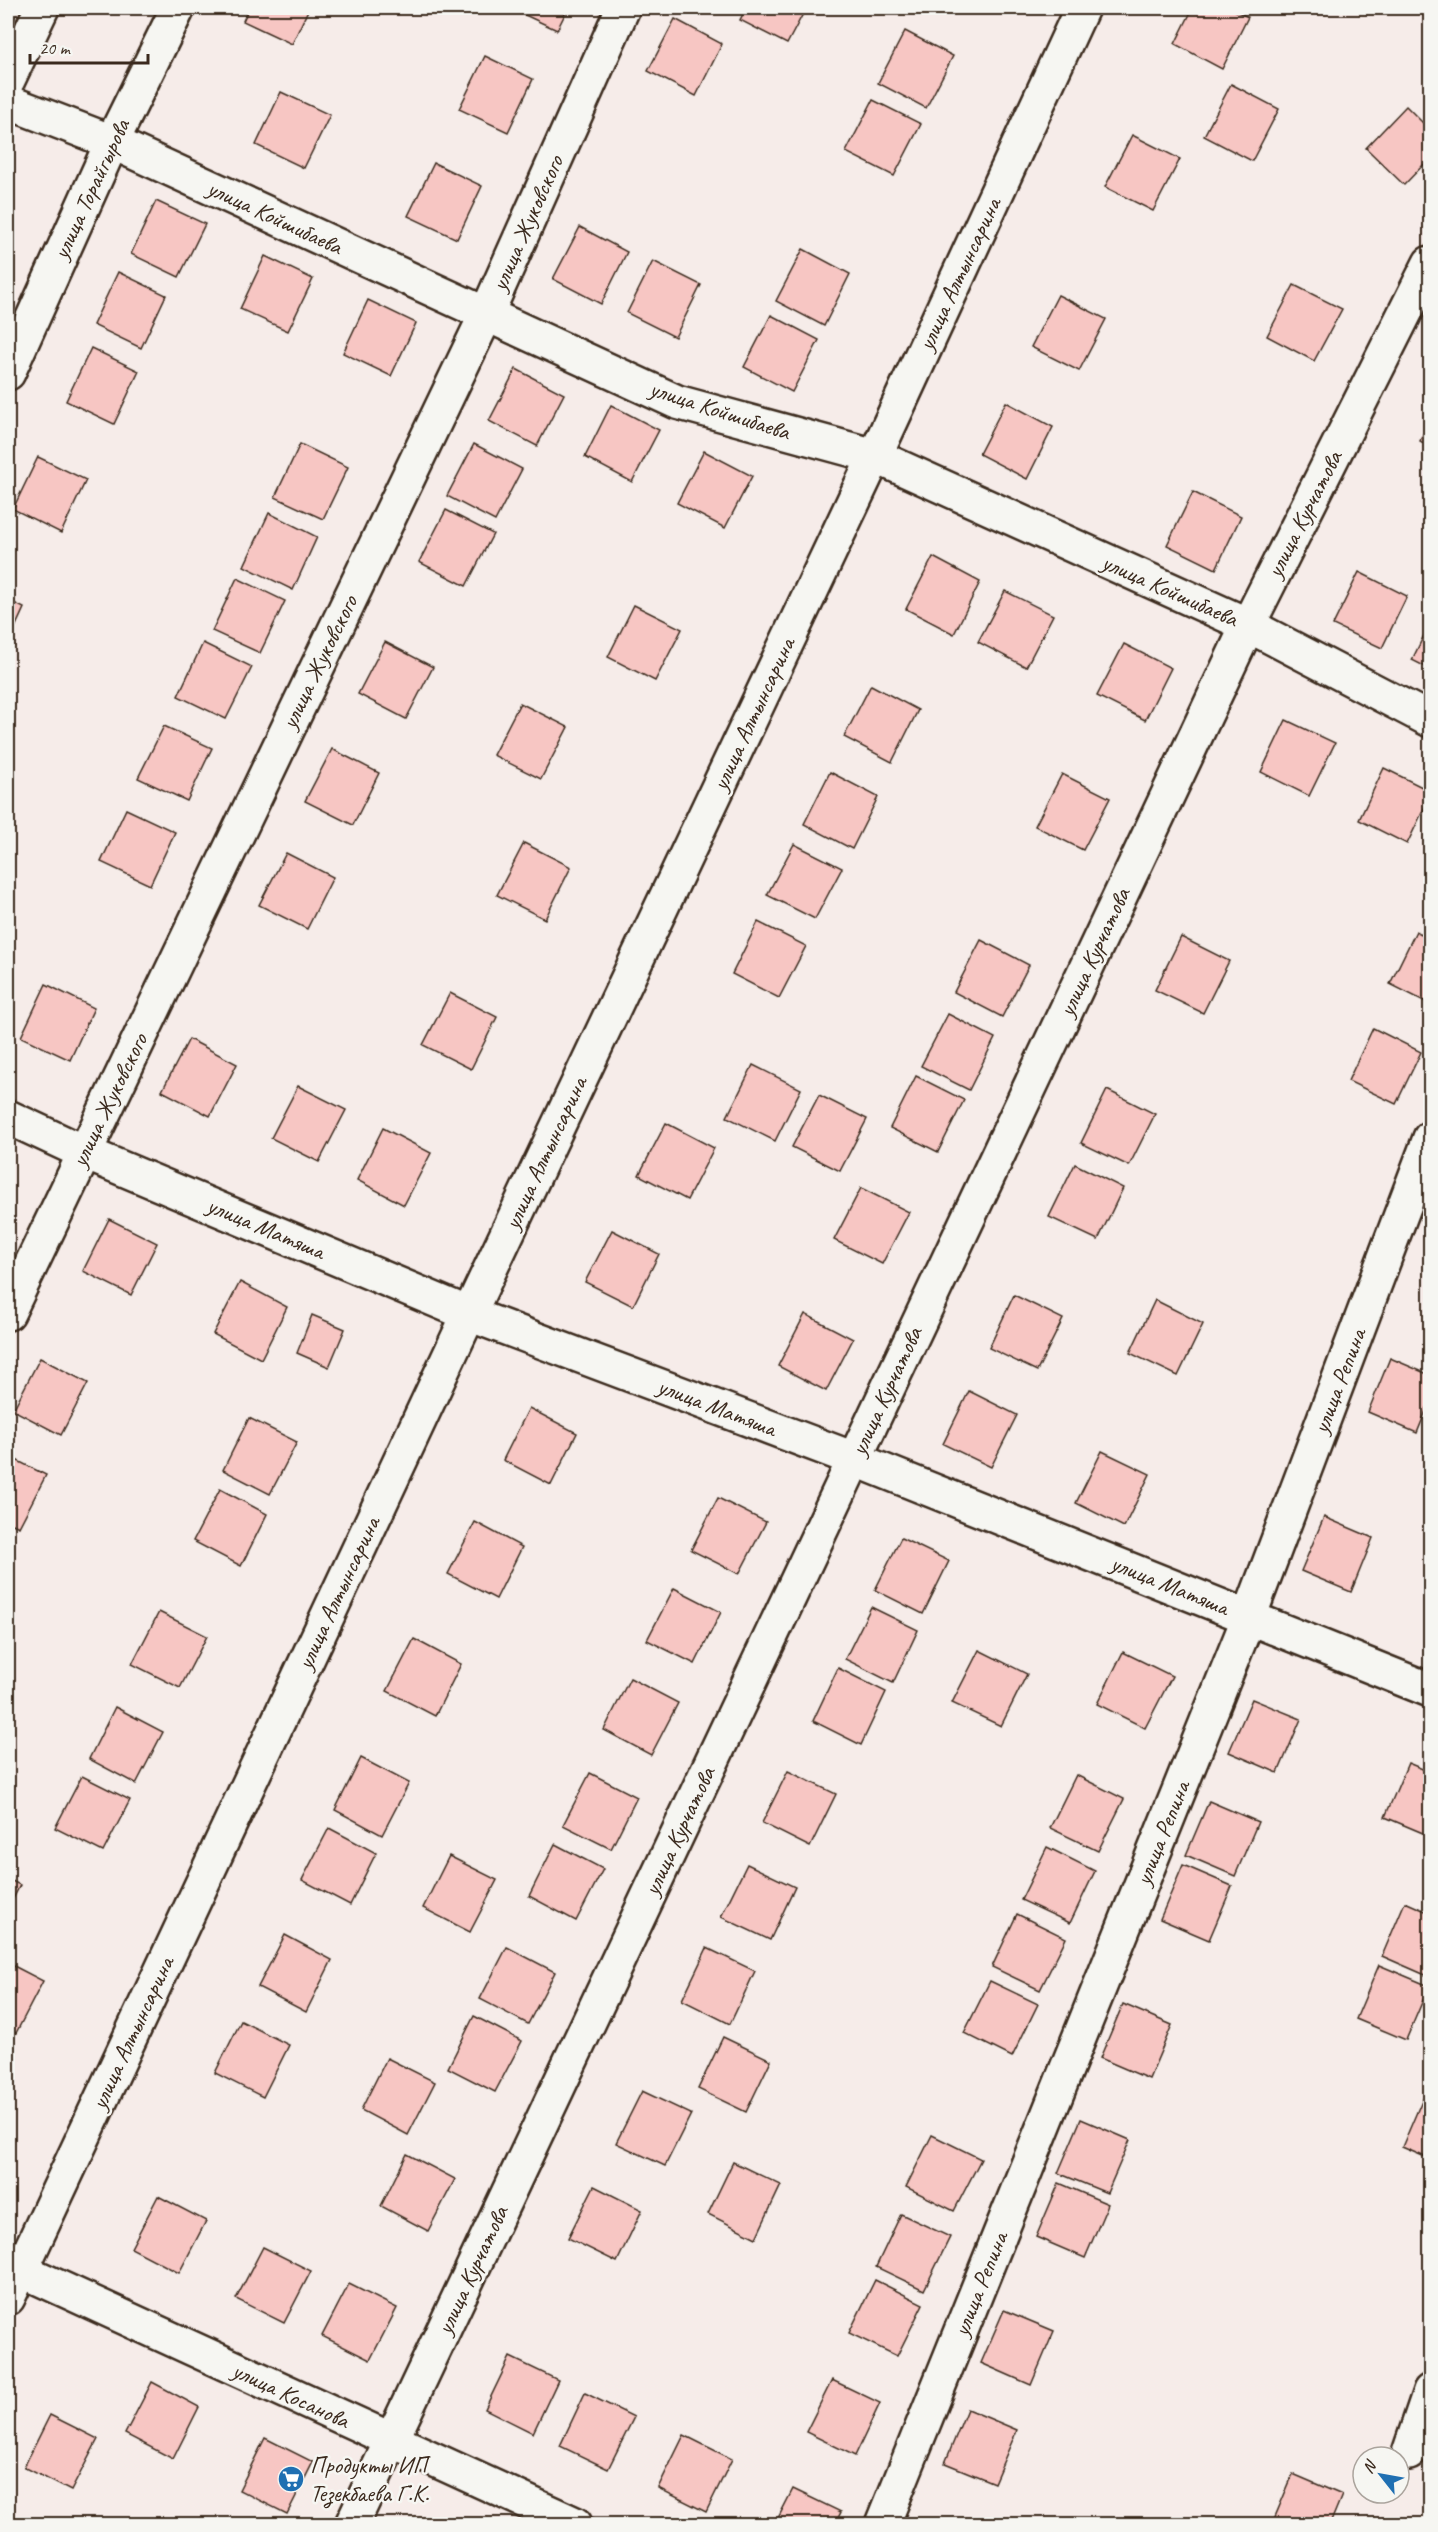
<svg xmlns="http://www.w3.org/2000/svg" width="1438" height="2532" viewBox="0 0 1438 2532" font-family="Caveat,sans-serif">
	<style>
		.building { fill: #f7c6c3; stroke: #3b2a1e; stroke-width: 1.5 }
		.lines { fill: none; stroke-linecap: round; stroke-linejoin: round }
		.minor-casing { stroke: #3b2a1e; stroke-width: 38 }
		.minor { stroke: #f6f6f2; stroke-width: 33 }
		.labels { text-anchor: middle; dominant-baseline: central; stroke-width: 5; stroke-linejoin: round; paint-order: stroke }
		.street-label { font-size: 24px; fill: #3b2a1e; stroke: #f6f6f2 }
		.poi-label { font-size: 24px; fill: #3b2a1e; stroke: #f6f6f2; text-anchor: start }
	</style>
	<rect width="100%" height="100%" fill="#f6ece9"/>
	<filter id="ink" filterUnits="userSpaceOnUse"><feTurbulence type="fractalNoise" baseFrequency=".0167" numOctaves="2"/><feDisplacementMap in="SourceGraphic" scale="12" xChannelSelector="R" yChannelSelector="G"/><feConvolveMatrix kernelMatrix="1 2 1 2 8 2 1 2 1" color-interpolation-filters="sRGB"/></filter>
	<g filter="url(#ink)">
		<g class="building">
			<polygon points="249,8 309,8 292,44 243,21"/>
			<polygon points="510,8 568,8 557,30"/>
			<polygon points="746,8 806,8 787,44 740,20"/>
			<polygon points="1193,8 1230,8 1248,17 1222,69 1175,44"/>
			<polygon points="675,19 722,44 696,96 648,71"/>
			<polygon points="905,31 953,56 926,108 878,83"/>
			<polygon points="485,56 533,79 508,132 459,109"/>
			<polygon points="1231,84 1279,109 1252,161 1204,136"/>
			<polygon points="281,92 330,115 304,168 256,145"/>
			<polygon points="873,100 921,124 894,176 846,152"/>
			<polygon points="1406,106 1430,130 1430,158 1404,185 1366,148"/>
			<polygon points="1132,135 1180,159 1153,211 1105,187"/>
			<polygon points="434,163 482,186 457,239 408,216"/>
			<polygon points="156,201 205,224 179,277 131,254"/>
			<polygon points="580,227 627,252 601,304 553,279"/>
			<polygon points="803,249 850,274 824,326 776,301"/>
			<polygon points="265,256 313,279 288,331 240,309"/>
			<polygon points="653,261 701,285 675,337 627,313"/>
			<polygon points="118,272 166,295 141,348 93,325"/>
			<polygon points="1294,285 1342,309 1314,361 1267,336"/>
			<polygon points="1058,295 1106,319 1079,371 1031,347"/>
			<polygon points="368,300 416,323 391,376 343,353"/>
			<polygon points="771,315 819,340 792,392 744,367"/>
			<polygon points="91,348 139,371 114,424 66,401"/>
			<polygon points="516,369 564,394 537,446 489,421"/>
			<polygon points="1006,402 1053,427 1027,479 979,454"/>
			<polygon points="611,405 659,430 632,482 585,457"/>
			<polygon points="1430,419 1430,447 1420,441"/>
			<polygon points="300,444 348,467 323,519 275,497"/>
			<polygon points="474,444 522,469 495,521 447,496"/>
			<polygon points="704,451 752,476 725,528 677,503"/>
			<polygon points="38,457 86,480 61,533 13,509"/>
			<polygon points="1193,492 1241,516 1216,569 1167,545"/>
			<polygon points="446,510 493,534 466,586 419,562"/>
			<polygon points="269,513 317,537 293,590 244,566"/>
			<polygon points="933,557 980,582 954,634 906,609"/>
			<polygon points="1359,572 1407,596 1382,648 1333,625"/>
			<polygon points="237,578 285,601 260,653 212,631"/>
			<polygon points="1005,591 1053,615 1026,667 978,642"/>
			<polygon points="8,600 24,608 8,643"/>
			<polygon points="634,605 682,629 655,681 608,657"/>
			<polygon points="1430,623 1430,669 1412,660"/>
			<polygon points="385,642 433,667 406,719 358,694"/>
			<polygon points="203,643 252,667 226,719 178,696"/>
			<polygon points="1124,644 1171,668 1145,720 1097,696"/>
			<polygon points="871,685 918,710 892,762 844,737"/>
			<polygon points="520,703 568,727 541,779 493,755"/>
			<polygon points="1286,720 1335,743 1309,796 1261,772"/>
			<polygon points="164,726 212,748 187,801 138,778"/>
			<polygon points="332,749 379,773 353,825 305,801"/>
			<polygon points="1384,768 1430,791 1430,796 1407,844 1359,820"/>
			<polygon points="830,772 878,797 852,849 804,824"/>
			<polygon points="1062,774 1110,798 1083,850 1035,826"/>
			<polygon points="126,809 175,832 150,885 101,862"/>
			<polygon points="524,843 571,867 545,919 497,895"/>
			<polygon points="794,844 842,868 815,919 767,895"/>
			<polygon points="286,853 333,877 307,929 259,905"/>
			<polygon points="758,922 806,946 779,998 732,974"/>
			<polygon points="1416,931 1430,939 1430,1004 1390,984"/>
			<polygon points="1181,937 1229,961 1203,1013 1155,990"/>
			<polygon points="981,940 1029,965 1002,1017 954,992"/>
			<polygon points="46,984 94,1008 70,1060 21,1037"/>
			<polygon points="450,993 497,1017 471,1069 423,1045"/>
			<polygon points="948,1014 995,1038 969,1090 921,1066"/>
			<polygon points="1373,1028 1421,1052 1396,1104 1348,1081"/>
			<polygon points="189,1039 237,1064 210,1116 162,1091"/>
			<polygon points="753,1065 801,1089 775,1141 727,1117"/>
			<polygon points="916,1076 964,1100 938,1152 890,1128"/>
			<polygon points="298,1086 346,1110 319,1162 271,1138"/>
			<polygon points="1107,1090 1155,1114 1129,1166 1081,1143"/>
			<polygon points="819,1095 867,1119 840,1171 792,1147"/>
			<polygon points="666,1123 714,1148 687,1200 639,1175"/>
			<polygon points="383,1128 431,1153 404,1205 357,1180"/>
			<polygon points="1075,1164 1123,1188 1098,1240 1049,1217"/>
			<polygon points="861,1188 909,1212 882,1264 834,1240"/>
			<polygon points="109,1219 157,1243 131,1295 83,1271"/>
			<polygon points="612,1230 659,1254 633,1306 585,1282"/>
			<polygon points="240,1282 287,1307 261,1359 213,1334"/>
			<polygon points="1014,1295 1063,1319 1037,1371 989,1348"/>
			<polygon points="1155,1300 1203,1324 1178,1376 1130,1353"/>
			<polygon points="805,1314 853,1339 826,1391 778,1366"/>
			<polygon points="312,1315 345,1329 329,1367 297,1353"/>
			<polygon points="40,1358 88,1383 61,1435 13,1410"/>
			<polygon points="1390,1358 1430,1375 1430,1401 1417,1433 1368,1412"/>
			<polygon points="969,1391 1017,1415 991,1467 943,1444"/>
			<polygon points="529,1408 577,1433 551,1485 503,1460"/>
			<polygon points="249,1418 297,1442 270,1494 223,1470"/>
			<polygon points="1102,1451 1150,1474 1124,1527 1076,1503"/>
			<polygon points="8,1456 46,1475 19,1527 8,1522"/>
			<polygon points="220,1489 267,1514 241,1566 193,1541"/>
			<polygon points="718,1498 766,1522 739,1574 691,1550"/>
			<polygon points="1324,1517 1373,1538 1351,1592 1301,1571"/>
			<polygon points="475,1522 522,1547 496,1599 448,1574"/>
			<polygon points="901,1538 949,1561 923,1614 875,1590"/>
			<polygon points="674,1588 721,1612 695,1664 647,1640"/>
			<polygon points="871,1607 918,1630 893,1683 845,1659"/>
			<polygon points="159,1612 207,1636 180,1688 132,1664"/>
			<polygon points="414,1639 461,1664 435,1716 387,1691"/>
			<polygon points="979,1650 1027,1674 1001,1726 952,1703"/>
			<polygon points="1123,1652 1172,1676 1145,1728 1097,1704"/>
			<polygon points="838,1668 886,1692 861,1745 813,1721"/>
			<polygon points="630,1678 678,1703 651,1755 604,1730"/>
			<polygon points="1252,1699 1301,1719 1278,1773 1229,1752"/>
			<polygon points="115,1707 163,1732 136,1784 89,1759"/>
			<polygon points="361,1758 409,1783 382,1835 335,1810"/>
			<polygon points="1408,1763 1430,1772 1430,1836 1385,1817"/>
			<polygon points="788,1771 836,1794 810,1847 762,1823"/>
			<polygon points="590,1773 637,1797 611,1849 563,1825"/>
			<polygon points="1076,1775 1124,1799 1098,1851 1050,1828"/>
			<polygon points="82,1776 130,1800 103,1852 55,1828"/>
			<polygon points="1209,1801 1258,1822 1235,1876 1186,1855"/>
			<polygon points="329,1828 376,1853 350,1905 302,1880"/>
			<polygon points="555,1844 603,1869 576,1921 529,1896"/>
			<polygon points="1047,1847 1095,1871 1070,1923 1021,1900"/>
			<polygon points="449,1856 497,1880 470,1932 423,1908"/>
			<polygon points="747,1864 795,1887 770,1940 721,1917"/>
			<polygon points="1183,1865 1232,1886 1209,1940 1160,1919"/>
			<polygon points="8,1879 20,1885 8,1909"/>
			<polygon points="1405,1902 1430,1913 1430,1977 1382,1956"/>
			<polygon points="1017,1914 1066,1938 1040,1990 992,1967"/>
			<polygon points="285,1935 332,1960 306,2012 258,1987"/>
			<polygon points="507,1947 555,1972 528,2024 480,1999"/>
			<polygon points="707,1948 755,1971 730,2024 682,2000"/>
			<polygon points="8,1963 43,1981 16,2033 8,2029"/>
			<polygon points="1379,1965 1429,1986 1406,2040 1356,2019"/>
			<polygon points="990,1981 1038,2004 1012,2057 964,2033"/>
			<polygon points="1123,2004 1172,2025 1149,2079 1100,2058"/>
			<polygon points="474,2016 522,2041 495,2092 448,2068"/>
			<polygon points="241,2021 289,2045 263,2097 215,2073"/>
			<polygon points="723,2037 771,2060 746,2112 698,2089"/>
			<polygon points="387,2058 435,2082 408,2135 361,2110"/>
			<polygon points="642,2091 691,2114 665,2166 616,2143"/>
			<polygon points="1425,2093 1430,2096 1430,2159 1402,2147"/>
			<polygon points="1081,2119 1130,2140 1107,2193 1058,2173"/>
			<polygon points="932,2135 981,2159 954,2211 906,2187"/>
			<polygon points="407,2154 455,2179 428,2231 381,2206"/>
			<polygon points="733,2162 781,2185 756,2238 708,2214"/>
			<polygon points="1059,2183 1108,2204 1085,2258 1036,2237"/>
			<polygon points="594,2186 642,2210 617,2262 568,2238"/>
			<polygon points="158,2196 206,2221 179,2273 131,2248"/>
			<polygon points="901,2214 950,2237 924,2290 876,2267"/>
			<polygon points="263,2247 311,2271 284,2323 236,2299"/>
			<polygon points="875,2280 923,2304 897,2356 849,2333"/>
			<polygon points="349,2284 397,2308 370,2360 322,2336"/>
			<polygon points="1004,2310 1054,2331 1031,2385 981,2363"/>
			<polygon points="510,2357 558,2380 533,2433 485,2409"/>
			<polygon points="832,2380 880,2403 855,2456 806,2432"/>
			<polygon points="152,2382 199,2407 173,2459 125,2434"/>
			<polygon points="585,2393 634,2417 608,2469 560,2446"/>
			<polygon points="967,2409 1017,2430 994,2483 945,2463"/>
			<polygon points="50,2415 98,2439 71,2491 24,2467"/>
			<polygon points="684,2435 732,2459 706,2512 658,2488"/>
			<polygon points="265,2438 313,2462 287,2514 239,2490"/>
			<polygon points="1293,2474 1342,2495 1330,2524 1272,2524"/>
			<polygon points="793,2489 841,2512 835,2524 775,2524"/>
		</g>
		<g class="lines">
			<defs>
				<g id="minor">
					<polyline points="8,80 42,8"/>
					<polyline points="8,102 112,142 677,402 875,456 1248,625 1430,720"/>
					<polyline points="8,373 112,142 178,8"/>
					<polyline points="8,1117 83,1152 469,1314 854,1459 1430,1690"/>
					<polyline points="8,1313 486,315 623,8"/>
					<polyline points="8,2264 575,2524"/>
					<polyline points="8,2298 469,1314 875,456 1082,8"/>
					<polyline points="1409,2453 1430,2391"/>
					<polyline points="352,2524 1248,625 1430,263"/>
					<polyline points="883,2524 1249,1617 1430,1138"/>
				</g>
			</defs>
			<use href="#minor" class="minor-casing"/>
			<use href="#minor" class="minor"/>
		</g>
	</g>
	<defs>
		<symbol id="supermarket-disc" viewBox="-11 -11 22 22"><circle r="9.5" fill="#1f6fb2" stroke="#f6f6f2"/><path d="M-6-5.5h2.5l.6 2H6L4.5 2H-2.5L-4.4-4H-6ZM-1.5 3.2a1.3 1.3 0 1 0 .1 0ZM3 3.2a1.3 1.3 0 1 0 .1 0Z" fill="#fff"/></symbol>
	</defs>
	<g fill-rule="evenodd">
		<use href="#supermarket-disc" x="276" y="2464" width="30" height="30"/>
	</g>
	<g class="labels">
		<g class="street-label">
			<text transform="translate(91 189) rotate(-65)">улица Торайгырова</text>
			<text transform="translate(275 217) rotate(25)">улица Койшибаева</text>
			<text transform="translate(527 223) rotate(-66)">улица Жуковского</text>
			<text transform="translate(959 274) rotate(-65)">улица Алтынсарина</text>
			<text transform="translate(720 410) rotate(18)">улица Койшибаева</text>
			<text transform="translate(1304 514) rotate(-63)">улица Курчатова</text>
			<text transform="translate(1170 590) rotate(24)">улица Койшибаева</text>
			<text transform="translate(319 662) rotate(-64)">улица Жуковского</text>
			<text transform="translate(753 714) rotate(-65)">улица Алтынсарина</text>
			<text transform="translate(1094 952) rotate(-65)">улица Курчатова</text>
			<text transform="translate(109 1100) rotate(-64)">улица Жуковского</text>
			<text transform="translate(545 1153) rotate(-65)">улица Алтынсарина</text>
			<text transform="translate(266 1228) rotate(23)">улица Матяша</text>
			<text transform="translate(1339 1381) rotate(-69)">улица Репина</text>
			<text transform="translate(886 1391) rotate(-65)">улица Курчатова</text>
			<text transform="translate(717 1407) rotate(21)">улица Матяша</text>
			<text transform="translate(1170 1585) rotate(22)">улица Матяша</text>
			<text transform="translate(338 1593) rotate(-65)">улица Алтынсарина</text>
			<text transform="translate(679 1831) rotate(-65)">улица Курчатова</text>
			<text transform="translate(1162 1833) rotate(-68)">улица Репина</text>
			<text transform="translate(132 2033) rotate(-65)">улица Алтынсарина</text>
			<text transform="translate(472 2270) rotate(-65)">улица Курчатова</text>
			<text transform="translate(980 2284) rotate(-68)">улица Репина</text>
			<text transform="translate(291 2395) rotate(25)">улица Косанова</text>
		</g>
		<g class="poi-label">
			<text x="310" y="2465">Продукты ИП<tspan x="310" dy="28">Тезекбаева Г.К.</tspan></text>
		</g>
	</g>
	<rect width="1438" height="2532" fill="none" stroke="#f6f6f2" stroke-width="30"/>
	<rect x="15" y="15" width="1408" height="2502" fill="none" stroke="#3b2a1e" stroke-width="2" filter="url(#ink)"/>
	<g transform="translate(1381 2475) rotate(301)"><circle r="28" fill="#f6f6f2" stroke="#aba49d" stroke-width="1.5"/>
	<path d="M0-4.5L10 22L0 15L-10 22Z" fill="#1f6fb2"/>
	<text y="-9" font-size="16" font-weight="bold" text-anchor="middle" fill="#3b2a1e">N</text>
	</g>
	<path d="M30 54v9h118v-9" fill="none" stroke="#3b2a1e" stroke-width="3"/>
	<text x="39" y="54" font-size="18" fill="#3b2a1e" stroke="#f6f6f2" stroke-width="4.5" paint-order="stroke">20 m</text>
</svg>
